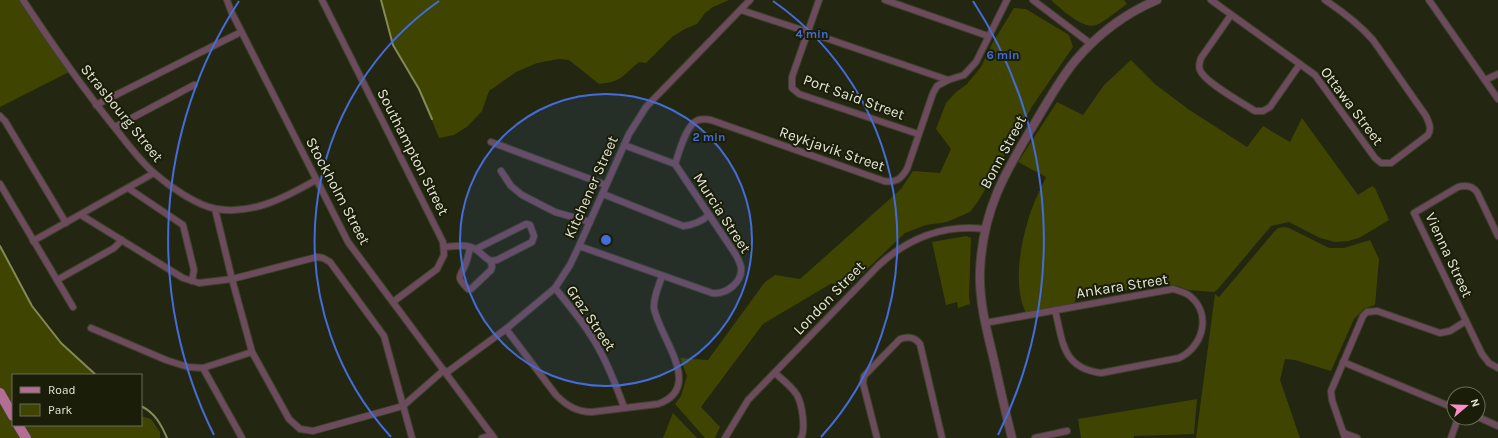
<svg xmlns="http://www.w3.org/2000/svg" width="1498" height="438" viewBox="0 0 1498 438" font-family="Karla,sans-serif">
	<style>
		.green { fill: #3f4501 }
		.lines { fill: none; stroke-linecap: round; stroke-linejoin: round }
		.stream { stroke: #848a56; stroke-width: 2 }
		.minor-casing { stroke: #3e412c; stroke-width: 8 }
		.tertiary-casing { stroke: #3e412c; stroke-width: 10 }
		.primary-casing { stroke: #3e412c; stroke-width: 12 }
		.minor { stroke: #6c4b5c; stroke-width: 6 }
		.tertiary { stroke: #6c4b5c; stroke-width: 8 }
		.primary { stroke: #b36f93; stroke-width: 10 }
		.ring { fill: none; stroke: #456cd8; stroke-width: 2 }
		.labels { text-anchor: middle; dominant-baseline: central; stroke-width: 4; stroke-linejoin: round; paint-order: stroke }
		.street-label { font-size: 15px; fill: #e3e6d8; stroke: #1a1d07 }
		.centre { fill: #456cd8; stroke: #1a1d07; stroke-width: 2 }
		.ring-label { font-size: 12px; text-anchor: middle; font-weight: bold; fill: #456cd8; stroke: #1a1d07; stroke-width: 4; stroke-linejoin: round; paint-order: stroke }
	</style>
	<rect width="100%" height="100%" fill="#232610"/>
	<g class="green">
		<polygon points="0,0 24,0 71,71 0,107"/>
		<path d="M381 0H729L713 7 705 13 697 24 685 29 672 37 646 63 639 62C622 76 622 82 599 84L569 60 559 59 537 63 516 72 489 91 482 111 468 126 454 135 439 138 419 89 393 45Z"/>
		<path d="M1051 0H1124L1127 4C1118 10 1106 21 1096 25 1083 30 1060 8 1051 0Z"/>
		<polygon points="1014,8 1026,9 1054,26 1069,35 1073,47 1033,105 979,200 970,212 947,222 926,225 905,233 843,292 832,283 763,324 701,407 720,427 715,438 705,438 675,404 681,396 687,376 680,358 708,360 765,282 775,275 800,279 901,189 913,171 940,173 951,149 936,129 946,103 956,92 967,84 981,67 993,42"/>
		<path d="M1131 60 1155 84 1188 109 1247 147 1263 126 1290 142 1302 118 1358 195 1372 186 1375 188 1389 220 1359 238 1348 241 1335 242 1320 238 1289 222 1271 226 1218 289 1214 292 1188 290 1178 286 1157 284 1076 299 1074 303 1026 313C1012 285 1021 240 1031 211 1035 199 1041 188 1046 177L1018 162 1057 102 1083 115 1104 85Z"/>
		<polygon points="1284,227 1289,228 1329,248 1344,248 1370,240 1379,259 1375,305 1364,309 1354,319 1331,371 1295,360 1285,359 1280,380 1300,438 1196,438 1215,294 1219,297 1274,232 1278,228"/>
		<polygon points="966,236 971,238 969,296 970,304 958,308 957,302 946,305 932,242"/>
		<polygon points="0,246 32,306 61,343 96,375 13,375 13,425 141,425 141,416 151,419 160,432 160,438 0,438"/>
		<polygon points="1197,399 1194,434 1134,436 1134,438 1081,438 1078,419"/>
		<polygon points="673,413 697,438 663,438"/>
	</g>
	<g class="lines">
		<g class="stream">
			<polyline points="381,0 393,45 419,89 432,119"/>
			<polyline points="0,246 32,306 61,343 96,375"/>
			<path d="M141 406C155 413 161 424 167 438"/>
		</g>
		<defs>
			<g id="minor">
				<path d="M23 0C52 44 82 87 115 128 127 143 139 160 154 173 169 186 197 206 217 209 253 215 286 197 316 180"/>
				<polyline points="227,0 231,11 348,242 494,438"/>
				<polyline points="322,0 443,242 444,255 437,269 393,302"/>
				<polyline points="819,0 792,77 792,88 799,94 918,134"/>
				<polyline points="885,0 988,36"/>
				<polyline points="1033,0 1091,44"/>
				<path d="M1211 0 1315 75 1375 158 1381 163H1391L1428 135C1432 128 1429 123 1426 116L1373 40C1359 24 1343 12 1325 0"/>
				<polyline points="1429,0 1498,99"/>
				<polyline points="741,10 808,32 948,80 964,75 976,62 1007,0"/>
				<path d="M1231 15 1201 58C1200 62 1198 65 1200 70 1204 82 1243 103 1255 111H1263L1270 107 1300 64"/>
				<polyline points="1485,80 1498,74"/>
				<polyline points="96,105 237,34"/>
				<polyline points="0,116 5,121 66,223"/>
				<polyline points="115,127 194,85"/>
				<polyline points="491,142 606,185"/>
				<path d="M675 164C679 153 686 124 698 120 702 119 707 119 711 120L884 181C896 183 901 179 907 169L933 93 937 86 948 80"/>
				<polyline points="501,171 511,186 522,195 555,212 590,222"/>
				<polyline points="0,184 73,307"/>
				<polyline points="128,188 183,225 194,270 192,281"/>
				<path d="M603 194 683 226C693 225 701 222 709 215"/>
				<polyline points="215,209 232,279 252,352 289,419 300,429 313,431 403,406 444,370"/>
				<polyline points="81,215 183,278 199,283 232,279 317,257 323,258 330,262 384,336 412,438"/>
				<path d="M1498 236 1477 192C1472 185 1465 185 1458 187L1414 213 1482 354 1489 363 1498 368"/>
				<polyline points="33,241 154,173"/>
				<path d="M579 246 712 293C726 295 743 282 741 267 740 263 738 259 736 255L675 164 624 145"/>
				<path d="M444 247C456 246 468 243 478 251 483 255 486 259 491 261L497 260 532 242 534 236 530 225 526 224 476 249"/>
				<path d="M470 247C469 252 468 258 466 263 461 277 454 275 468 289H471L491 270 492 267 491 261"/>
				<polyline points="57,280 114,248 122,240"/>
				<path d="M555 288C571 308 588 328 600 351 610 369 617 388 624 407"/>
				<path d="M985 323 1173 289C1179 291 1185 292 1190 296 1212 314 1203 347 1179 358L1101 373C1062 368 1063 342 1055 310"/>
				<polyline points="91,328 166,360 188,367 203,368 252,352"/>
				<path d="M506 329 556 395C567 406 577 412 592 412L658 404C705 388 659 337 654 308 653 297 659 286 662 276"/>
				<polyline points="1343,362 1454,408"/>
				<polyline points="203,368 242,438"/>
				<polyline points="446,373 506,329 555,288 570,265 579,246 629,134 646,107 750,0"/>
				<path d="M775 373C782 379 792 387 797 395 802 404 806 429 801 438"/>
				<polyline points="1478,417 1498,426"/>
				<polyline points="1344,433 1357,438"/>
				<polyline points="482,438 492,435"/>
				<path d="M725 438 748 400 878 266C908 238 943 224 985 229"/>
				<path d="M877 438 863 383 864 376 900 339C909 336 915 337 920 344L942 438"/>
				<polyline points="1035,438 1067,431"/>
				<polyline points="1345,438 1332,400 1331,391 1363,316 1367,312 1377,311 1440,333 1450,331 1466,321"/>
				<polyline points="1451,438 1458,418"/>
			</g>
			<path id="tertiary" d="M1012 438C1005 411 999 383 993 356 986 328 979 300 980 272 982 211 1005 172 1036 121 1048 101 1060 79 1075 61 1097 35 1126 13 1157 0"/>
			<g id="primary">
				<polyline points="0,393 13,416"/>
				<polyline points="18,425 26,438"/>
			</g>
		</defs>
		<use href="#minor" class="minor-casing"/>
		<use href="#tertiary" class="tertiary-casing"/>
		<use href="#primary" class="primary-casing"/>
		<use href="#minor" class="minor"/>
		<use href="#tertiary" class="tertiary"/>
		<use href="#primary" class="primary"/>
	</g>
	<circle cx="606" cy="240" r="146" fill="#456cd8" fill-opacity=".12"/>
	<g class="ring">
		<circle cx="606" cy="240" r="146"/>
		<path d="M391 437A292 292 0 0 1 439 1M773 1A292 292 0 0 1 821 437"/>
		<path d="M214 435A438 438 0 0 1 239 1M973 1A438 438 0 0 1 998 435"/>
	</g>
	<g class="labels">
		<g class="street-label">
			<text transform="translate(854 97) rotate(20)">Port Said Street</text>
			<text transform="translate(1352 106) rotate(53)">Ottawa Street</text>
			<text transform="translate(122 113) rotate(51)">Strasbourg Street</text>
			<text transform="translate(832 149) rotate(19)">Reykjavik Street</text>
			<text transform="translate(413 152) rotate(63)">Southampton Street</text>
			<text transform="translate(1003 152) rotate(-62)">Bonn Street</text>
			<text transform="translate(591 187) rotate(-66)">Kitchener Street</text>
			<text transform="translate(338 191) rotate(62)">Stockholm Street</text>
			<text transform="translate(722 213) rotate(57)">Murcia Street</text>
			<text transform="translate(1449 255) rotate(65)">Vienna Street</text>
			<text transform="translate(1122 286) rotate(-9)">Ankara Street</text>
			<text transform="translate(829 298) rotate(-46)">London Street</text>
			<text transform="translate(591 318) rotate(56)">Graz Street</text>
		</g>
	</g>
	<circle cx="606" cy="240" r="6" class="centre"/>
	<g class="ring-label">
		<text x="812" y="38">4 min</text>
		<text x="1003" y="59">6 min</text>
		<text x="709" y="141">2 min</text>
	</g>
	<rect x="12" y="374" width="130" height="52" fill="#1a1d07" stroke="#6a6d5b"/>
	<rect x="20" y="387" width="20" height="6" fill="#b36f93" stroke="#6a6d5b"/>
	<text x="48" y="394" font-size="12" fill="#e3e6d8">Road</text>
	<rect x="20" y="404" width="20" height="12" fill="#3f4501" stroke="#6a6d5b"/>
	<text x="48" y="414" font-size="12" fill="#e3e6d8">Park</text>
	<g transform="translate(1466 406) rotate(71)"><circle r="19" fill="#1a1d07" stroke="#6a6d5b"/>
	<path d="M0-3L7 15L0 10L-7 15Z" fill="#f98fc8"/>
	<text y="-6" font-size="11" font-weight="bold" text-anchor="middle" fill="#e3e6d8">N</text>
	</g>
</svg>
